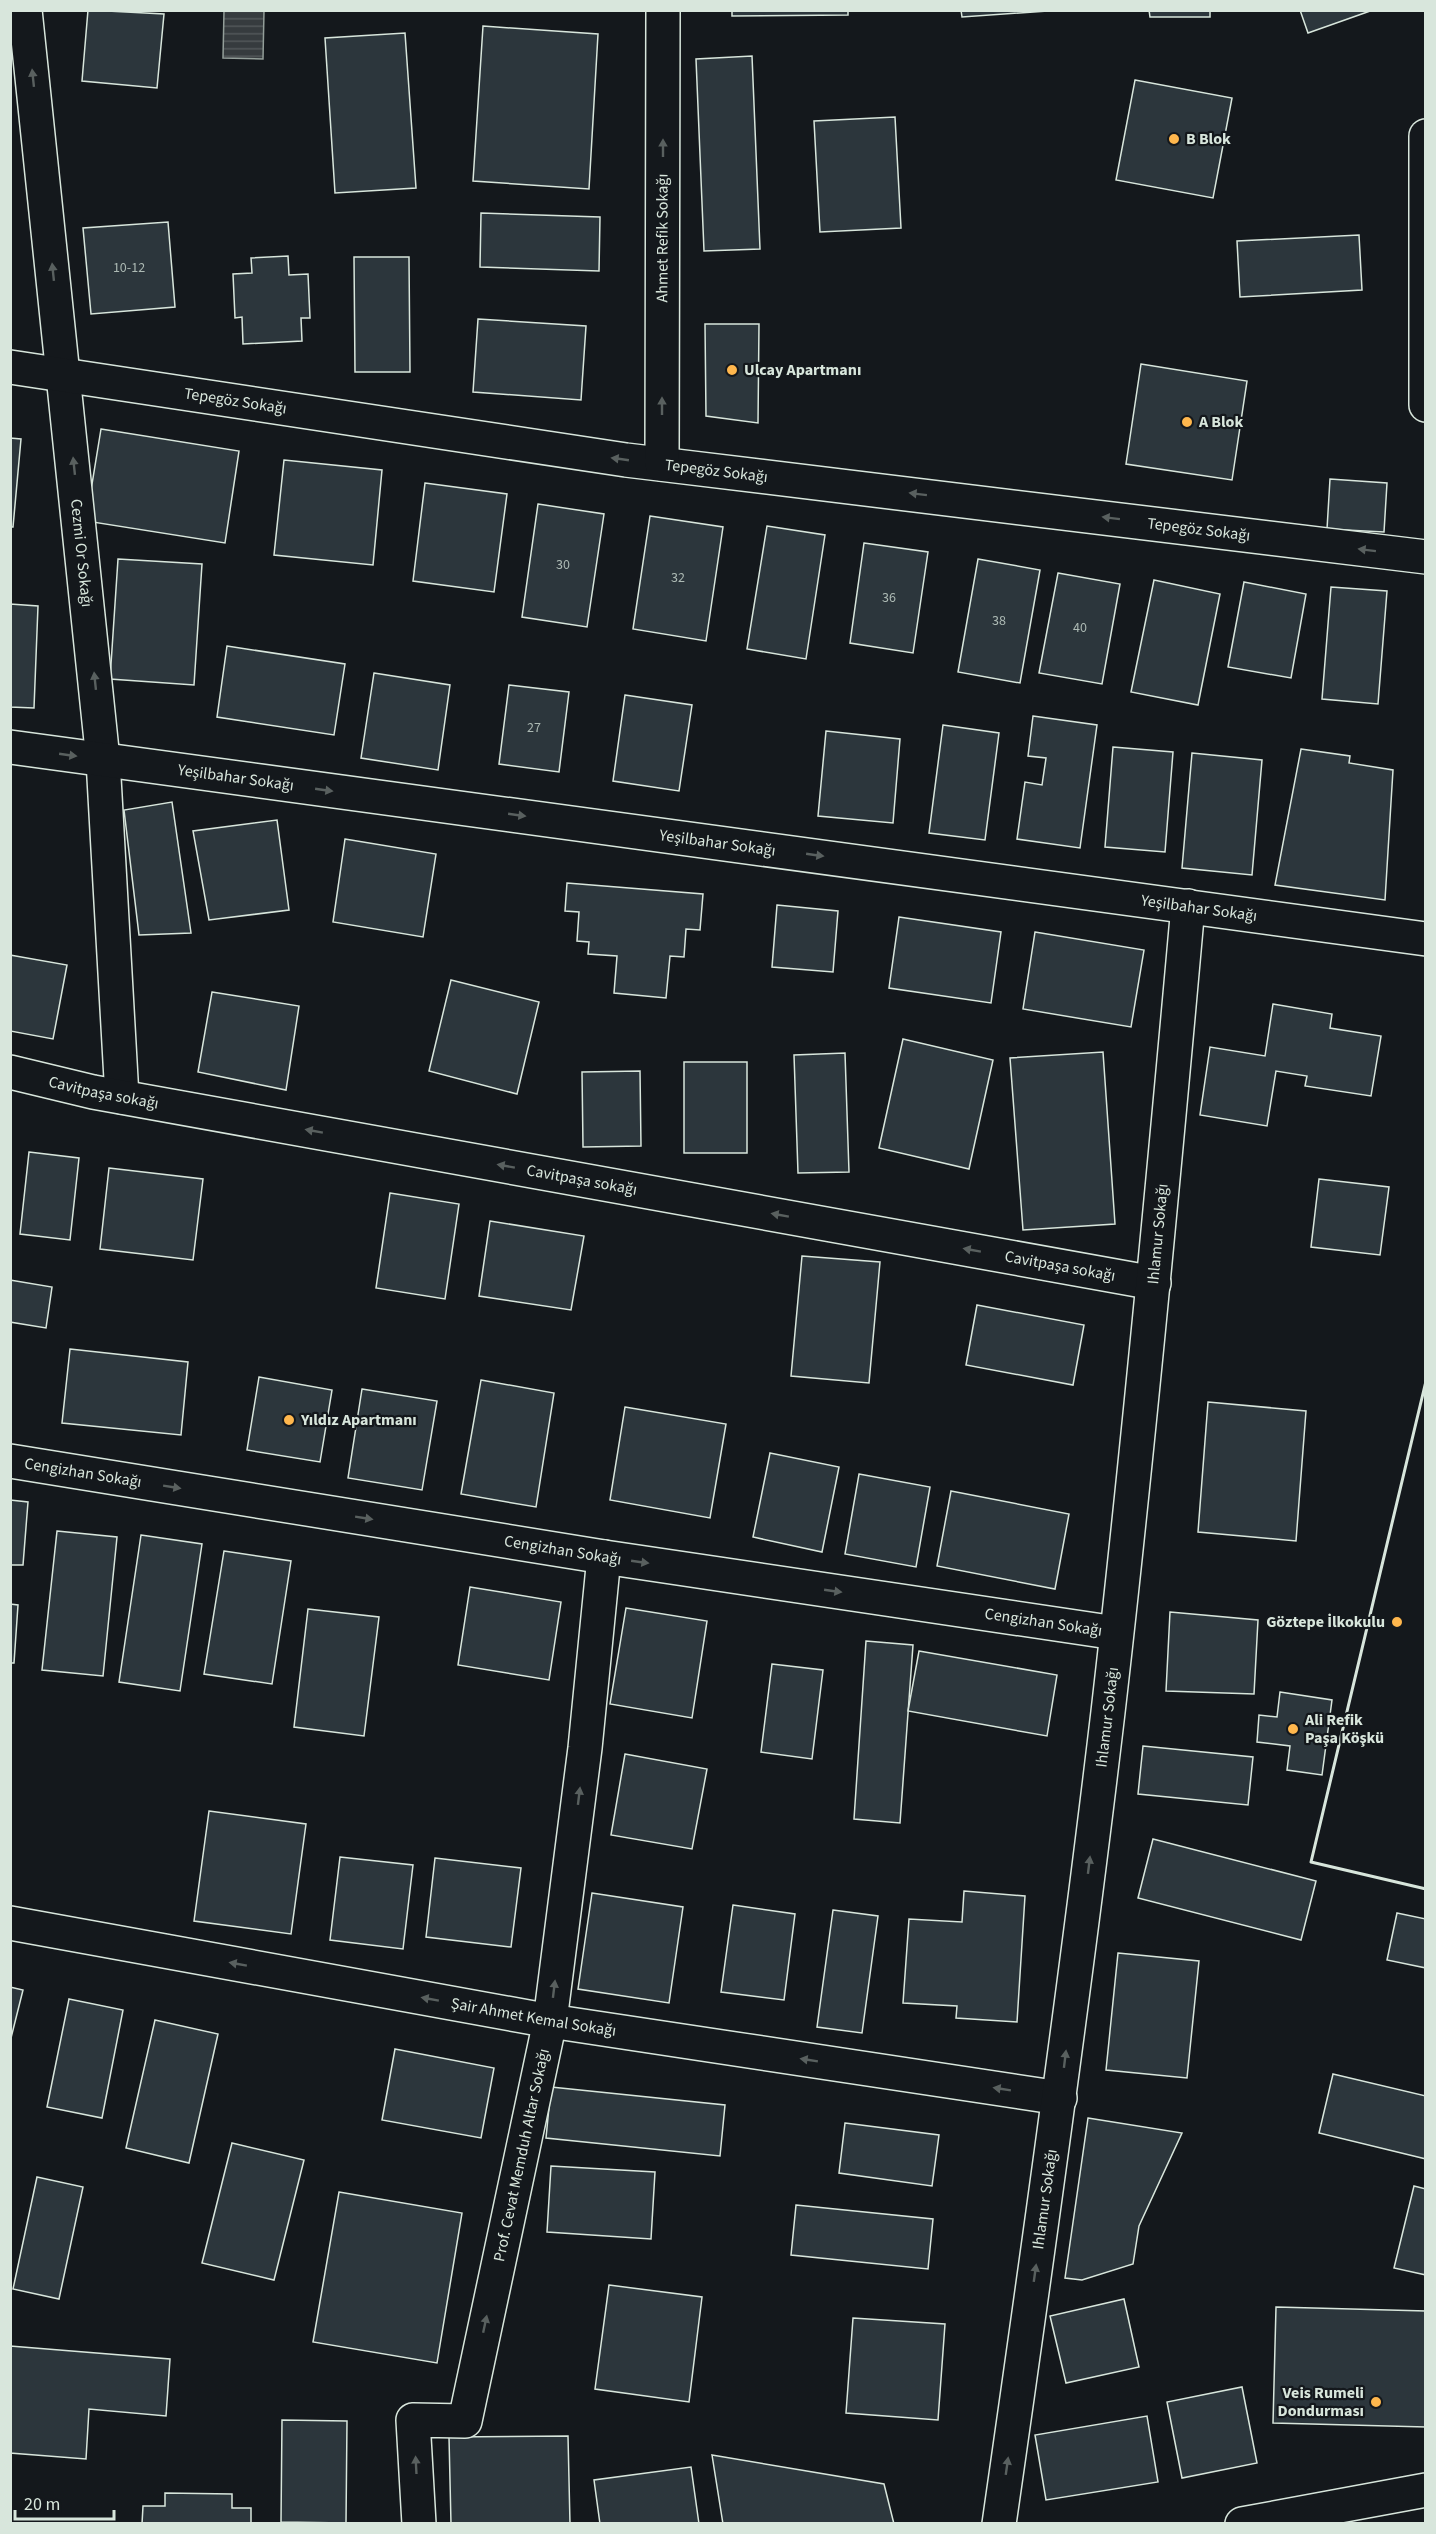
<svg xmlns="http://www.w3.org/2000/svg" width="1436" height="2534" viewBox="0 0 1436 2534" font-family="'Source Sans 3',sans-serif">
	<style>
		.water { fill: url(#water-rules); stroke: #939e99; stroke-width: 1.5 }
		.building { fill: #2c363c; stroke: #d8e6dc; stroke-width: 1.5 }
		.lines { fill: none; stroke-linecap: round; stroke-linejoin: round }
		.minor-casing { stroke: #d8e6dc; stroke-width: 36 }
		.major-casing { stroke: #d8e6dc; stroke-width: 36 }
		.minor { stroke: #14181c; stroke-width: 33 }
		.major { stroke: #14181c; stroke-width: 33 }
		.wall { stroke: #d8e6dc; stroke-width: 3 }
		.oneway { fill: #59605f }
		.poi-dot { fill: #ffb74d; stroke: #14181c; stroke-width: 2 }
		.labels { text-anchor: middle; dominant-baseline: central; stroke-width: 4.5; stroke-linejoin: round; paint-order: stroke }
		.number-label { font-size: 14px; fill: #adbab4 }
		.poi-label { font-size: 16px; font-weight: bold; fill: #d8e6dc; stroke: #14181c; text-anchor: start }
		.street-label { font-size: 16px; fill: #d8e6dc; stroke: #14181c }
	</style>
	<defs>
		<pattern id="water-rules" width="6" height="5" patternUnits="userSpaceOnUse" patternTransform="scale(1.5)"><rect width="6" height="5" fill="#363b3e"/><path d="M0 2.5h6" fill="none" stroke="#525759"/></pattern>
	</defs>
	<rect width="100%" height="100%" fill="#14181c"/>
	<polygon class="water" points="224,11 264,11 263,59 223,58"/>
	<g class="building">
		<polygon points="88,10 164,14 157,88 82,81"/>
		<polygon points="732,10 848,10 848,15 732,16"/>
		<polygon points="961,10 1062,10 962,17"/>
		<polygon points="1149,10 1210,10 1210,17 1150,17"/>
		<polygon points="1300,10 1373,10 1308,33"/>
		<polygon points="483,26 598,34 589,189 473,181"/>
		<polygon points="405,33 416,188 335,193 325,38"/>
		<polygon points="752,56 760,249 704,251 696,59"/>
		<polygon points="1135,80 1232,98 1213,198 1116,180"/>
		<polygon points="895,117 901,228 820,232 814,121"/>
		<polygon points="481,213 600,217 599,271 480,267"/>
		<polygon points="168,222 175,307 91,314 83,228"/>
		<polygon points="1359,235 1362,290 1240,297 1237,241"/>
		<polygon points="288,256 289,275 308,274 310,318 301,318 302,341 243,344 242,317 235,318 233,274 252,273 251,258"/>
		<polygon points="354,257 409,257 410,372 355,372"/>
		<polygon points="478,319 586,326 581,400 473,392"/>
		<polygon points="705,324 759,324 758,423 706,416"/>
		<polygon points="1141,364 1247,381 1232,480 1126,464"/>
		<polygon points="101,429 239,451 225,543 86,521"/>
		<polygon points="10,438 21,439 13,527 10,527"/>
		<polygon points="284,460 382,470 373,565 274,555"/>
		<polygon points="1330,479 1387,483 1384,532 1327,529"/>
		<polygon points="425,483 507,494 494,592 413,581"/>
		<polygon points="538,504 604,514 587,627 522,617"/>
		<polygon points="650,516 723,527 706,641 633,629"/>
		<polygon points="767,526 825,535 806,659 747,649"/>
		<polygon points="864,543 928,552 913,653 850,643"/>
		<polygon points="118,559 202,564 194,685 110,679"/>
		<polygon points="978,559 1040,570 1020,683 958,672"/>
		<polygon points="1058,573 1120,584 1102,684 1039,673"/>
		<polygon points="1154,580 1220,594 1198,705 1131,692"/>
		<polygon points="1244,582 1306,594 1291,678 1228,667"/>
		<polygon points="1331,587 1387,591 1378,704 1322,699"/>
		<polygon points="10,604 38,606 34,708 10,707"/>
		<polygon points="227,646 345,664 334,735 217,717"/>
		<polygon points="374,673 450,685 438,770 361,758"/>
		<polygon points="509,685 569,692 559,772 499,764"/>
		<polygon points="625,695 692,705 679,791 613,781"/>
		<polygon points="1033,716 1097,725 1080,848 1017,839 1025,782 1042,785 1046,758 1028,756"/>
		<polygon points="943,725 999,733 985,840 929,833"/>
		<polygon points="826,731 900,739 893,823 818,816"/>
		<polygon points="1113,747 1173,752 1165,852 1105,847"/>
		<polygon points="1301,749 1350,756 1349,763 1393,770 1385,900 1275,885"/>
		<polygon points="1192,753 1262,760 1252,875 1182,868"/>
		<polygon points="172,802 191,933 139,935 124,810"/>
		<polygon points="277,820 289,910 209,920 193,831"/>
		<polygon points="345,839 436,854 423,937 333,922"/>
		<polygon points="567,883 703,894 700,930 686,929 684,957 670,956 666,998 614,993 617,956 588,954 589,942 577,941 579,912 565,911"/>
		<polygon points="777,905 838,911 833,972 772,967"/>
		<polygon points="899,917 1001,932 991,1003 889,988"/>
		<polygon points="1035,932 1144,950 1131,1027 1023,1009"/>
		<polygon points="10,955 67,965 53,1039 10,1031"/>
		<polygon points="451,980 539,1002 517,1094 429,1071"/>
		<polygon points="212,992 299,1006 286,1090 198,1072"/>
		<polygon points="1273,1004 1332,1014 1330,1028 1381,1036 1371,1096 1305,1086 1307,1076 1276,1071 1267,1126 1200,1115 1210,1047 1265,1056"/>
		<polygon points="903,1039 993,1060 969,1169 879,1148"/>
		<polygon points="1103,1052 1115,1224 1023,1230 1010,1058"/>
		<polygon points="845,1053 849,1172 798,1173 794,1055"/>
		<rect x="684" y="1062" width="63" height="91"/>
		<polygon points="640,1071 641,1146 583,1147 582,1072"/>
		<polygon points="29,1152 79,1158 70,1240 20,1234"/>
		<polygon points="109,1168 203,1179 193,1260 100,1249"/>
		<polygon points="1319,1179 1389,1187 1380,1255 1311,1247"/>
		<polygon points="390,1193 459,1204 445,1299 376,1288"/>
		<polygon points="490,1221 584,1236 571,1310 479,1296"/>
		<polygon points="802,1256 880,1262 869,1383 791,1376"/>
		<polygon points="10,1280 52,1287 46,1328 10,1322"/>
		<polygon points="977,1305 1084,1325 1073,1385 966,1365"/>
		<polygon points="70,1349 188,1362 181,1435 62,1423"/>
		<polygon points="259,1377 332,1390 320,1462 247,1450"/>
		<polygon points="481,1380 554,1393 536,1507 461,1494"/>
		<polygon points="362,1389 437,1401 422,1490 348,1478"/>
		<polygon points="1208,1402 1306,1411 1296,1541 1198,1532"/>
		<polygon points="625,1407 726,1424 710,1518 610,1500"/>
		<polygon points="770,1453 839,1467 822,1552 753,1537"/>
		<polygon points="859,1474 930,1487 916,1567 845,1554"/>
		<polygon points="951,1491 1069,1514 1055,1589 937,1566"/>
		<polygon points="10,1500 28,1502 23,1565 10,1565"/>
		<polygon points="57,1531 117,1537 103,1676 42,1670"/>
		<polygon points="141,1535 202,1544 180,1691 119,1682"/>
		<polygon points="224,1551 291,1561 272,1684 204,1674"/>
		<polygon points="470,1587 561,1602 549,1680 458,1665"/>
		<polygon points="10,1604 18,1605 14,1663 10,1663"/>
		<polygon points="626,1608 707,1621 692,1718 610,1704"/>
		<polygon points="308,1609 379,1617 364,1736 294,1727"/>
		<polygon points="1170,1612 1258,1620 1254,1694 1166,1691"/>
		<polygon points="866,1641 913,1645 900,1823 854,1819"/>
		<polygon points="919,1651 1057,1675 1047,1736 908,1711"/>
		<polygon points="772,1664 823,1670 812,1759 761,1752"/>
		<polygon points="1280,1692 1332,1700 1322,1775 1287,1770 1290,1746 1257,1742 1259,1715 1277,1717"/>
		<polygon points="1143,1746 1253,1757 1248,1805 1138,1794"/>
		<polygon points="625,1754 707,1769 692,1849 611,1835"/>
		<polygon points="209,1811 306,1824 291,1934 194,1921"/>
		<polygon points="1153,1839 1316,1881 1301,1940 1138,1898"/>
		<polygon points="340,1857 413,1865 403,1949 330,1940"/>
		<polygon points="435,1858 521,1868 511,1947 426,1937"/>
		<polygon points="964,1891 1025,1896 1017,2022 956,2018 957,2006 903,2003 909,1919 962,1922"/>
		<polygon points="592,1893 683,1907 669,2003 578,1989"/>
		<polygon points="733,1905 795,1914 784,2000 721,1992"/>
		<polygon points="833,1910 878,1916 862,2033 817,2027"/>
		<polygon points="1397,1913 1426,1919 1426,1968 1387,1960"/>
		<polygon points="1118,1953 1199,1961 1187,2078 1106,2070"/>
		<polygon points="10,1987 23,1990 10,2042"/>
		<polygon points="69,1999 123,2010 102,2118 47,2107"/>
		<polygon points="155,2020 218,2034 189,2163 126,2148"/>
		<polygon points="395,2049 494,2068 481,2138 382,2120"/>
		<polygon points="1333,2074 1426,2096 1426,2159 1319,2133"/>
		<polygon points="551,2087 725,2105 720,2156 546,2138"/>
		<polygon points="1088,2118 1182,2133 1139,2226 1133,2264 1082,2280 1065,2278"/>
		<polygon points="845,2123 939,2135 932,2186 839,2173"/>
		<polygon points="232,2143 304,2160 274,2280 202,2263"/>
		<polygon points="551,2166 655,2172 651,2239 547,2232"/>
		<polygon points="37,2177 83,2187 59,2299 13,2289"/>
		<polygon points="1414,2186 1426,2189 1426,2275 1394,2268"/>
		<polygon points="339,2192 462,2213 437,2363 313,2342"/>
		<polygon points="796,2205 933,2219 928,2269 791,2255"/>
		<polygon points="609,2285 702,2297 689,2402 595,2389"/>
		<polygon points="1124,2299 1139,2367 1066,2383 1050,2316"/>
		<polygon points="1276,2307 1426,2311 1426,2427 1273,2423"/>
		<polygon points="853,2318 945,2324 938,2420 846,2413"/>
		<polygon points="10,2346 170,2359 166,2416 89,2409 86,2459 10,2453"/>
		<polygon points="1242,2387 1257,2463 1182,2478 1167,2402"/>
		<polygon points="1147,2416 1158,2482 1046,2500 1035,2435"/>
		<polygon points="282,2420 347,2421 346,2523 281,2522"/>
		<polygon points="568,2436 570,2524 451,2524 449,2437"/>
		<polygon points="712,2455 884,2484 894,2524 723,2524"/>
		<polygon points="691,2467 699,2524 600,2524 594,2480"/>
		<polygon points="165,2493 232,2494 232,2508 251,2508 251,2524 142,2524 143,2506 165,2506"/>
	</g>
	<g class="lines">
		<defs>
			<g id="minor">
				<path id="s1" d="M25 10 103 760 122 1097"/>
				<polyline points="1426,136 1426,405"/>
				<path id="s2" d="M10 367 626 460 1426 557"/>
				<path id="s3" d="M662 464 663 10"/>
				<path id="s4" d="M10 747 1426 939"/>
				<path id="s5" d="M10 1072 93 1092 1154 1283"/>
				<path id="s6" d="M10 1461 604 1557 1116 1633"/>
				<path id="s7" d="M10 1923 550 2021 1060 2098"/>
				<path id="s8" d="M419 2524 413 2420 465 2421 550 2021 585 1748 604 1557"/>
				<path id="s9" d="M999 2524C1038 2253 1076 1983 1108 1712 1139 1444 1164 1175 1188 906"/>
			</g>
			<polyline id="major" points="1242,2524 1426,2490"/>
		</defs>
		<use href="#minor" class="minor-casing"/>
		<use href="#major" class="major-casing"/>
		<use href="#minor" class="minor"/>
		<use href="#major" class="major"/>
		<polyline class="wall" points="1426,1381 1311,1862 1426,1889"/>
	</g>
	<defs><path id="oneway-solid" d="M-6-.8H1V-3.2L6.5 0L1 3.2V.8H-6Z" transform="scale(1.5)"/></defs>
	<g class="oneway">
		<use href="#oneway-solid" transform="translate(33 78) rotate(-96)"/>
		<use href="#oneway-solid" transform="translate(663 148) rotate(-90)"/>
		<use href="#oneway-solid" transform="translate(53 272) rotate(-96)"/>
		<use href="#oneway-solid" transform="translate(662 406) rotate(-90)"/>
		<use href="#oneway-solid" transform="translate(620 459) rotate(-172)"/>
		<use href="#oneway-solid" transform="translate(74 466) rotate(-96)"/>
		<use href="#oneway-solid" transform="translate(918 494) rotate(-173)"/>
		<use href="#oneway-solid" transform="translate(1111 518) rotate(-173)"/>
		<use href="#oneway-solid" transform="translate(1367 550) rotate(-173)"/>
		<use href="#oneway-solid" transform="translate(95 681) rotate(-96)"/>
		<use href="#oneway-solid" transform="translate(68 755) rotate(8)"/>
		<use href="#oneway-solid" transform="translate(324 790) rotate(8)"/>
		<use href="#oneway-solid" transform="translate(517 815) rotate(8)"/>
		<use href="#oneway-solid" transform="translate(815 855) rotate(8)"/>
		<use href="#oneway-solid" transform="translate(314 1131) rotate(-170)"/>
		<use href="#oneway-solid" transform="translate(506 1166) rotate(-170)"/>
		<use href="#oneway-solid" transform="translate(780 1215) rotate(-170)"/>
		<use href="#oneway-solid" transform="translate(972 1250) rotate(-170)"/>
		<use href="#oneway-solid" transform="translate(172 1487) rotate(9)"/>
		<use href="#oneway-solid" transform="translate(364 1518) rotate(9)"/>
		<use href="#oneway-solid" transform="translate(640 1562) rotate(8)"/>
		<use href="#oneway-solid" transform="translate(833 1591) rotate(8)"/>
		<use href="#oneway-solid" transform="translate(579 1796) rotate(-83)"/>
		<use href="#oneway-solid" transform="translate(1089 1865) rotate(-83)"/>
		<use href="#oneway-solid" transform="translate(238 1964) rotate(-170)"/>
		<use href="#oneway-solid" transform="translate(554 1989) rotate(-83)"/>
		<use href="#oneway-solid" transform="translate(430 1999) rotate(-170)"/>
		<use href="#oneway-solid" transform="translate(1065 2059) rotate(-83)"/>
		<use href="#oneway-solid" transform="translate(809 2060) rotate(-171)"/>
		<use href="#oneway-solid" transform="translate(1002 2089) rotate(-171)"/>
		<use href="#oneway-solid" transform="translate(1035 2273) rotate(-82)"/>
		<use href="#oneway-solid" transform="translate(485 2324) rotate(-78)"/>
		<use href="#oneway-solid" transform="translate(416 2465) rotate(-93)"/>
		<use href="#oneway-solid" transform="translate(1007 2466) rotate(-82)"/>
	</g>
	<g class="poi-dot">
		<circle cx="1174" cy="139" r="6"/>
		<circle cx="732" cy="370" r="6"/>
		<circle cx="1187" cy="422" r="6"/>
		<circle cx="289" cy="1420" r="6"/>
		<circle cx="1397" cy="1622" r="6"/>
		<circle cx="1293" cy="1729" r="6"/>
		<circle cx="1376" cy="2402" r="6"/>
	</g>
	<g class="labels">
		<g class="number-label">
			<text x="129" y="268">10-12</text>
			<text x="563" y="565">30</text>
			<text x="678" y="578">32</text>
			<text x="889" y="598">36</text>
			<text x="999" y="621">38</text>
			<text x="1080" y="628">40</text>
			<text x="534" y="728">27</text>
		</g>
		<g class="poi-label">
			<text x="1186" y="139">B Blok</text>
			<text x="744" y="370">Ulcay Apartmanı</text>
			<text x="1199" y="422">A Blok</text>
			<text x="301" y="1420">Yıldız Apartmanı</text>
			<text x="1385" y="1622" text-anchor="end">Göztepe İlkokulu</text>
			<text x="1305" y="1720">Ali Refik<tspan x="1305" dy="18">Paşa Köşkü</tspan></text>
			<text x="1364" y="2393" text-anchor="end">Veis Rumeli<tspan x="1364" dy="18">Dondurması</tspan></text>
		</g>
		<g class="street-label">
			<text stroke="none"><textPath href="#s3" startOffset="226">Ahmet Refik Sokağı</textPath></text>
			<text stroke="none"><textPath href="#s2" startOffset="228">Tepegöz Sokağı</textPath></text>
			<text stroke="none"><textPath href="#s2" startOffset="714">Tepegöz Sokağı</textPath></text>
			<text stroke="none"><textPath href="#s2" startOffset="1200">Tepegöz Sokağı</textPath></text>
			<text stroke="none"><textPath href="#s1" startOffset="546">Cezmi Or Sokağı</textPath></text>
			<text stroke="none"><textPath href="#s4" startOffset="228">Yeşilbahar Sokağı</textPath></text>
			<text stroke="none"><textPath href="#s4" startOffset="714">Yeşilbahar Sokağı</textPath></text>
			<text stroke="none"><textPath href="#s4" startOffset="1200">Yeşilbahar Sokağı</textPath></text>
			<text stroke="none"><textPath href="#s5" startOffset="96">Cavitpaşa sokağı</textPath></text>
			<text stroke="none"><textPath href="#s5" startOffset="582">Cavitpaşa sokağı</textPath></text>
			<text stroke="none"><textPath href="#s9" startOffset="1300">Ihlamur Sokağı</textPath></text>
			<text stroke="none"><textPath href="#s5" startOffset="1068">Cavitpaşa sokağı</textPath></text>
			<text stroke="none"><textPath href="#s6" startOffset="74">Cengizhan Sokağı</textPath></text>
			<text stroke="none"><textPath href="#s6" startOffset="560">Cengizhan Sokağı</textPath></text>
			<text stroke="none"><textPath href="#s6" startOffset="1046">Cengizhan Sokağı</textPath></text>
			<text stroke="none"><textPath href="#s9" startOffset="814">Ihlamur Sokağı</textPath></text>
			<text stroke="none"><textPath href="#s7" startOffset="532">Şair Ahmet Kemal Sokağı</textPath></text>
			<text stroke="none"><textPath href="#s8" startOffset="428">Prof. Cevat Memduh Altar Sokağı</textPath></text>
			<text stroke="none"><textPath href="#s9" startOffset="328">Ihlamur Sokağı</textPath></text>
		</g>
	</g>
	<rect width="1436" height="2534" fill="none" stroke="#d8e6dc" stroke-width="24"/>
	<path d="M15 2510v9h99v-9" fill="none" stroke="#d8e6dc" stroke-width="3"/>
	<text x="24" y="2510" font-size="18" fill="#d8e6dc" stroke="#14181c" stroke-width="4.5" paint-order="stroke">20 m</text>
</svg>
